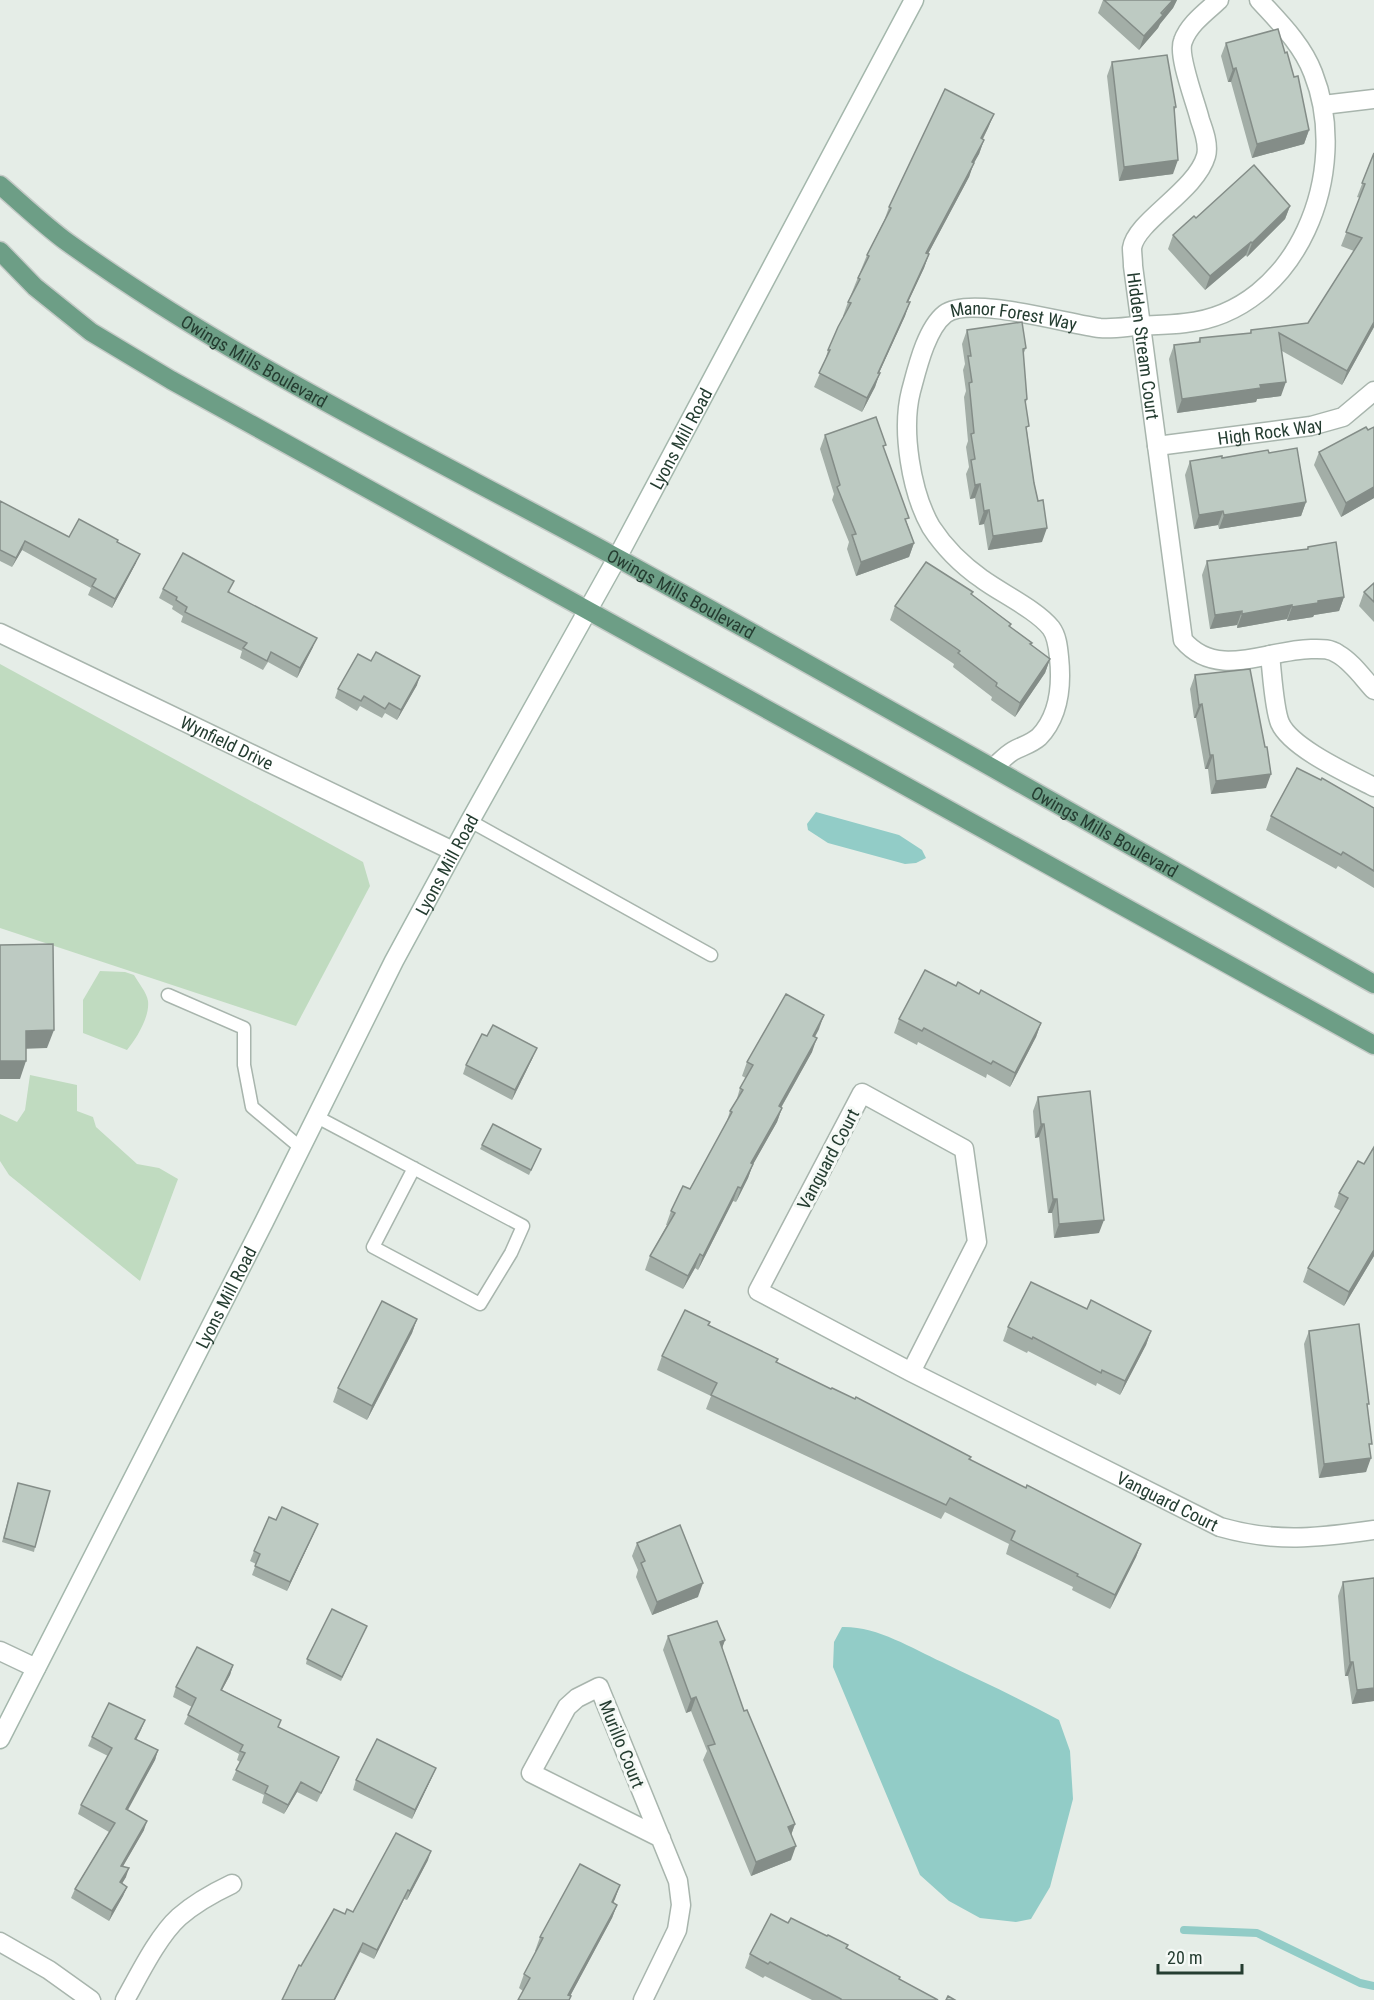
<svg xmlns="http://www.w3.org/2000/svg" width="1374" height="2000" viewBox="0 0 1374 2000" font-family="'Roboto Condensed',sans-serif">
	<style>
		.green { fill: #c0dbc0 }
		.water { fill: #92ccc7 }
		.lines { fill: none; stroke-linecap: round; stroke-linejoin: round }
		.stream { stroke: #92ccc7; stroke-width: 8 }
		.service-casing { stroke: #a8b5ad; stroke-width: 15 }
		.minor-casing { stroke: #a8b5ad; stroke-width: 21 }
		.secondary-casing { stroke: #a4b7ac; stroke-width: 21 }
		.primary-casing { stroke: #c2c9c5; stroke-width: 21 }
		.service { stroke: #fff; stroke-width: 12 }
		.minor { stroke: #fff; stroke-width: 18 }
		.secondary { stroke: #fff; stroke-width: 18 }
		.primary { stroke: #6d9e86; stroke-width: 18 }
		.wall { fill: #a3aea7 }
		.shaded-wall { fill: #848d88 }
		.building { fill: #bdcac2; stroke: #848d88; stroke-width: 1.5 }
		.labels { text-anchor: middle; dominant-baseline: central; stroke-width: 6; stroke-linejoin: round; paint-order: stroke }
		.street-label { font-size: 18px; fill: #253d31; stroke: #f5f9f6 }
	</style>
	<rect width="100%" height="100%" fill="#e5ede7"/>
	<g class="green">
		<polygon points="0,664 363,862 370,886 296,1026 0,928"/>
		<path d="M100 971 125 972 134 975C138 982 147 993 148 1001 150 1017 136 1039 127 1050L83 1033V1000Z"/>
		<polygon points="30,1075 77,1085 77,1111 93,1117 96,1127 137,1164 159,1168 178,1179 140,1281 9,1175 0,1161 0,1114 17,1122 25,1110"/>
	</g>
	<g class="water">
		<polygon points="816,812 899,835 922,850 926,858 916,863 905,864 828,843 808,830 807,824"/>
		<path d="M842 1627C877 1626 911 1648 942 1662 981 1681 1021 1699 1059 1720L1070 1751 1073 1799 1050 1887 1031 1919 1016 1922 980 1918 949 1901 920 1875 833 1667 834 1642Z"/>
	</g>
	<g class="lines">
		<polyline class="stream" points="1184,1930 1257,1933 1360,1983 1374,1986"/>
		<defs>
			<g id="service">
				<polyline points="470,821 711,955"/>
				<polyline points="168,995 244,1028 244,1065 252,1107 301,1148"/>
				<polyline points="317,1117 523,1226 511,1253 480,1304 373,1247 414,1168"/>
			</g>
			<g id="minor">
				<path id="s1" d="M1219 0C1206 12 1189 24 1183 41 1177 55 1196 103 1200 120 1204 131 1209 145 1206 156 1196 191 1136 221 1132 248 1132 253 1133 260 1133 266L1183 640C1217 680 1266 650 1311 649 1320 649 1329 648 1338 654 1352 662 1363 678 1374 690"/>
				<polyline points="1323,105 1374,99"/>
				<path id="s2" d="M1157 446 1311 426 1343 417 1374 391"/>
				<path id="s3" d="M0 633 453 851"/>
				<path d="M1270 655C1272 672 1274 709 1280 723 1291 748 1349 774 1374 787"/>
				<path id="s4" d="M994 767C1000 762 1006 755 1013 751 1022 746 1031 744 1039 737 1060 715 1062 685 1059 657 1058 647 1057 636 1051 628 1037 610 1001 593 982 579 962 565 944 547 931 527 911 492 901 430 911 391 917 369 926 329 945 314 970 295 1067 324 1100 328 1112 329 1125 327 1136 326 1153 325 1169 325 1185 323 1298 311 1352 171 1313 73 1302 44 1279 22 1259 0"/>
				<path id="s5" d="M911 1372 977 1242 964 1149 862 1093 758 1291 911 1372 1220 1527C1276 1543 1317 1538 1374 1530"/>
				<polyline points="0,1651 36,1668"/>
				<polyline points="0,1942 49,1970 91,2000"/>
				<path d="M125 2000C139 1975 158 1936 179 1917 195 1903 213 1893 232 1884"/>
				<polyline points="643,2000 677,1930 681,1905 678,1881 599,1687 577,1698 567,1707 531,1773 661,1838"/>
			</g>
			<g id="secondary">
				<path id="s6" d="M0 1739 264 1222 394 961 470 821 617 558 914 0"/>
			</g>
			<g id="primary">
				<path id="s7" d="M0 185C22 204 44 225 67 242 241 367 435 458 621 560 874 699 1123 842 1374 984"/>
				<polyline points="0,251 35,287 91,332 171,380 1374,1045"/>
			</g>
		</defs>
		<use href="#service" class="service-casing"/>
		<use href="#minor" class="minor-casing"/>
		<use href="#secondary" class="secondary-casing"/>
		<use href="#primary" class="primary-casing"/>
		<use href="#service" class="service"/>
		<use href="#minor" class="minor"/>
		<use href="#secondary" class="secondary"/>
		<use href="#primary" class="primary"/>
	</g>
	<g class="wall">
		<polygon points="1103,0 1177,0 1173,8 1160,24 1158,28 1139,50 1098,13"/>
		<polygon points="1226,43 1285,53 1309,130 1304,144 1252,158 1231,82 1228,82 1221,56"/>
		<polygon points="1112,62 1176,107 1174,112 1173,174 1119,181 1107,76"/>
		<polygon points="994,114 988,128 983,139 984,140 979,154 973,163 969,177 928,254 929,254 924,268 908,302 905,316 879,373 875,387 862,412 814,387 824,364 828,350 844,316 843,316 848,302 867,255 884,221 889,207"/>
		<polygon points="1374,153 1374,327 1342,385 1282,351 1281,396 1257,399 1256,402 1177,413 1169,359 1174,345 1198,342 1200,338 1249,334 1251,330 1308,323 1354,251 1341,246 1360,198 1357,197"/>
		<polygon points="1290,206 1285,219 1247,257 1246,255 1205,290 1168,249 1173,235 1196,218"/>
		<polygon points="967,330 1026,348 1023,355 1027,399 1025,405 1027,431 1042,542 988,550 984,524 979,525 975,498 970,499 966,474 969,467 966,447 968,441 964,397 966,391 963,370 965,364 962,344"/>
		<polygon points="1374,427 1374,498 1341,517 1314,465 1319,452"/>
		<polygon points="825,435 884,449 907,523 914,543 909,557 856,576 847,549 849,542 832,500 834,494 820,449"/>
		<polygon points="1269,453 1306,502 1301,516 1219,529 1218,525 1194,529 1185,475 1190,461"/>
		<polygon points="0,501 69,537 118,542 136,563 112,608 88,595 91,588 22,550 12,567 0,561"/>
		<polygon points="1308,547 1344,597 1339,611 1314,615 1313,617 1287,621 1287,619 1237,628 1237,625 1210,629 1202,575 1207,561 1307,549"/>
		<polygon points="1374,583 1374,622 1359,606 1364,592"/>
		<polygon points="163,589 230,591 229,593 313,647 297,678 268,662 263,670 240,658 242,651 181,622 183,616 172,609 173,606 159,598"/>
		<polygon points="972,595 1011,624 1010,627 1032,643 1031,645 1050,659 1045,673 1015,717 991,700 992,697 953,667 954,664 890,620 895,606"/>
		<polygon points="371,661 417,685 397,720 385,713 382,718 360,706 357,711 335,698 338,689"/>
		<polygon points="1195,675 1265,747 1266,788 1211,794 1208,769 1205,769 1196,718 1194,718 1190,689"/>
		<polygon points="1321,780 1374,808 1374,888 1338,866 1336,869 1266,830 1271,816"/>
		<polygon points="956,986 979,994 1041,1023 1036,1037 1010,1087 987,1074 986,1078 918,1042 917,1045 894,1033 899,1019"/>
		<polygon points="819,1029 815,1037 812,1052 781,1108 782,1108 777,1122 753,1164 748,1178 736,1202 733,1201 698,1270 695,1268 683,1289 645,1270 650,1256 667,1225 666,1225 671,1211 690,1189 726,1124 730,1111 736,1102 740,1088 746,1078 742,1076 747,1062"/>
		<polygon points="533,1057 512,1100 463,1074 466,1065"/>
		<polygon points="1038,1097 1099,1233 1054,1238 1052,1213 1048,1213 1039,1137 1035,1138 1033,1111"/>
		<polygon points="482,1145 541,1149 529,1175 480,1149"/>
		<polygon points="1374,1147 1374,1256 1344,1306 1303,1282 1308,1268 1341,1211 1334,1207 1339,1193 1364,1164"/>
		<polygon points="1087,1309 1151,1331 1146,1345 1120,1395 1097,1383 1096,1386 1028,1351 1027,1353 1003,1341 1008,1327"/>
		<polygon points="417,1319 412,1333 367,1420 333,1402 338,1388"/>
		<polygon points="709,1325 776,1363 1026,1488 1141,1544 1136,1557 1110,1609 1072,1590 1073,1587 1006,1554 1009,1544 945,1512 941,1519 706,1409 711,1396 657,1370 662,1356"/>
		<polygon points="1309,1331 1368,1409 1370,1449 1366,1472 1319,1478 1304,1344"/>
		<polygon points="18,1483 35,1547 34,1552 2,1542"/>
		<polygon points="314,1533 287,1591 252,1575 256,1564 250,1561 254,1551"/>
		<polygon points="637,1543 698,1597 652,1615 636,1577 638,1570 632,1556"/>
		<polygon points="1343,1582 1374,1701 1352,1704 1348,1676 1345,1676 1338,1596"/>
		<polygon points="367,1626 341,1681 306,1664 307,1659"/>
		<polygon points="668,1636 725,1640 722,1648 744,1711 795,1824 791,1835 791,1860 751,1876 703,1760 707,1751 691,1711 686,1713 663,1650"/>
		<polygon points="233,1665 230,1675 222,1690 281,1720 278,1727 339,1757 335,1766 317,1802 297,1792 284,1814 262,1803 264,1795 232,1780 240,1762 237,1760 239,1754 184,1724 192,1707 173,1697 176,1687"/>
		<polygon points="145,1720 136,1739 158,1750 155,1760 127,1810 144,1830 123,1866 126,1877 122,1883 127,1887 123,1896 109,1921 71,1898 75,1889 109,1832 78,1814 81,1805 108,1756 88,1746 92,1737"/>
		<polygon points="436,1768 432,1777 412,1819 353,1790 356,1780"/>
		<polygon points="428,1860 407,1900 404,1899 374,1959 360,1952 301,1966 345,1914 353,1912"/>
		<polygon points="620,1885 613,1903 617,1905 612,1918 570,1996 523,1991 519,1988 524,1974 536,1951 535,1951 540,1937"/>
		<polygon points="788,1923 846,1949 899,1979 938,2000 812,2000 765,1976 763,1978 745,1968 750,1954"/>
	</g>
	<g class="shaded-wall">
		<polygon points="1173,0 1177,0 1173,8 1160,24 1158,28 1139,50 1144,36"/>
		<polygon points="1236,68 1231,82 1228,82 1233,69"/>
		<polygon points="994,114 988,128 976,152 981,138"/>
		<polygon points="1309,130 1304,144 1252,158 1257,144"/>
		<polygon points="984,140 979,154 967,176 972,162"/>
		<polygon points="1178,160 1173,174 1119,181 1124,167"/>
		<polygon points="974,163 969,177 921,267 926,253"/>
		<polygon points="1290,206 1285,219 1247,257 1252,243"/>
		<polygon points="1251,242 1246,255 1205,290 1210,276"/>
		<polygon points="929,254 924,268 902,315 907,302"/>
		<polygon points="910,302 905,316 873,386 878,373"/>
		<polygon points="1374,322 1374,327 1342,385 1347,371"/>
		<polygon points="880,373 875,387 862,412 867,398"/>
		<polygon points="1286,382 1281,396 1257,399 1256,402 1177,413 1182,399 1260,385"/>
		<polygon points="980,484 975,498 970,499 975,485"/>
		<polygon points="1374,487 1374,498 1341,517 1346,503"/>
		<polygon points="1306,502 1301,516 1219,529 1224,515"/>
		<polygon points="989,510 984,524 979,525 984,511"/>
		<polygon points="1223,511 1218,525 1194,529 1199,515"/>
		<polygon points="1047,528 1042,542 988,550 993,536"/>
		<polygon points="25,541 22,550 12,567 16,558"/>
		<polygon points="914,543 909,557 856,576 861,562"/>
		<polygon points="140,554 136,563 112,608 115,599"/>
		<polygon points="1344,597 1339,611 1314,615 1313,617 1287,621 1292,607 1318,601"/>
		<polygon points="1292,605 1287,619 1237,628 1242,614"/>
		<polygon points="1242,611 1237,625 1210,629 1215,615"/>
		<polygon points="317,638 313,647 297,678 300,668"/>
		<polygon points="1050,659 1045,673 1015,717 1020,703"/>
		<polygon points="420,676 417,685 397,720 401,710"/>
		<polygon points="1202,704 1196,718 1194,718 1199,705"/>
		<polygon points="1210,755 1213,755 1208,769 1205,769"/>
		<polygon points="1271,774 1266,788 1211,794 1216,781"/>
		<polygon points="824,1015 819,1029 808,1049 813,1036"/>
		<polygon points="1041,1023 1036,1037 1010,1087 1015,1073"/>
		<polygon points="54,1030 47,1048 20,1049 26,1031"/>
		<polygon points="817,1038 812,1052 774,1120 779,1106"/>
		<polygon points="537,1048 533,1057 512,1100 515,1090"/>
		<polygon points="0,1061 26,1061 20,1079 0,1079"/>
		<polygon points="782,1108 777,1122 746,1177 751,1163"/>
		<polygon points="1041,1124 1044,1124 1039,1137 1035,1138"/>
		<polygon points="753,1164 748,1178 736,1202 741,1188"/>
		<polygon points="738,1187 733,1201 698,1270 703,1256"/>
		<polygon points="1053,1199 1057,1199 1052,1213 1048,1213"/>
		<polygon points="1104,1220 1099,1233 1054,1238 1059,1224"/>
		<polygon points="1374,1250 1374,1256 1344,1306 1349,1292"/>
		<polygon points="700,1254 695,1268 683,1289 688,1276"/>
		<polygon points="417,1319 412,1333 367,1420 372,1406"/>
		<polygon points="1151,1331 1146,1345 1120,1395 1125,1381"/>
		<polygon points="1371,1458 1366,1472 1319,1478 1324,1464"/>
		<polygon points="318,1524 314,1533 287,1591 290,1582"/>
		<polygon points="1141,1544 1136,1557 1110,1609 1115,1595"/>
		<polygon points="703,1583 698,1597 652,1615 657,1602"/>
		<polygon points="725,1640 720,1654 720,1642"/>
		<polygon points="1350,1662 1353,1662 1348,1676 1345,1676"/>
		<polygon points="233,1665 230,1675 217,1699 221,1690"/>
		<polygon points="1374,1688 1374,1701 1352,1704 1357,1690"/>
		<polygon points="696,1697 691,1711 686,1713 691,1699"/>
		<polygon points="145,1720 141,1730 132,1748 135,1739"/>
		<polygon points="158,1750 155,1760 123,1819 126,1809"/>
		<polygon points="436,1768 432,1777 412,1819 415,1810"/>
		<polygon points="301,1782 297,1792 284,1814 288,1805"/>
		<polygon points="147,1821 144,1830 118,1875 121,1866"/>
		<polygon points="795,1824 790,1838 788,1827"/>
		<polygon points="796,1846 791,1860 751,1876 756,1862"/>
		<polygon points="431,1851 428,1860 407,1900 410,1891"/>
		<polygon points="129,1868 126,1877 117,1892 120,1882"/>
		<polygon points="620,1885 615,1899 607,1916 612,1902"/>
		<polygon points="127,1887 123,1896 109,1921 112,1911"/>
		<polygon points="408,1890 404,1899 374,1959 377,1950"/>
		<polygon points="617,1905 612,1918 568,2000 568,1995"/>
		<polygon points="363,1943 360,1952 335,2000 334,2000"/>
	</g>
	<g class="building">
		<polygon points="1104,0 1173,0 1161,13 1163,15 1144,36"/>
		<polygon points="1278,29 1285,53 1287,52 1294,77 1298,76 1309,130 1257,144 1236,68 1233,69 1226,43"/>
		<polygon points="1167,55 1176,107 1174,107 1178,160 1124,167 1112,62"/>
		<polygon points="945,89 994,114 981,138 984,140 972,162 974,163 926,253 929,254 907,302 910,302 878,373 880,373 867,398 819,373 830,350 828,350 838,327 851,303 848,302 860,279 858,278 869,256 867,255 891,208 889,207"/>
		<polygon points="1374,153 1374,322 1347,371 1279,333 1286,382 1260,385 1261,388 1182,399 1174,345 1200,342 1200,338 1251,333 1251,330 1308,323 1362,238 1346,232 1365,184 1362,183"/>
		<polygon points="1254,165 1290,206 1252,243 1251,242 1210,276 1173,235 1194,216 1196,218"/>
		<polygon points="1022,322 1026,348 1023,349 1027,399 1025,400 1029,426 1026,427 1034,483 1038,501 1043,500 1047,528 993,536 989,510 984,511 980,484 975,485 971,460 975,459 971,434 974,433 969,383 972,382 968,356 971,356 967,330"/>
		<polygon points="876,417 886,445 883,446 909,518 905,519 914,543 861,562 852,535 856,534 837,487 840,485 825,435"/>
		<polygon points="1366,427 1368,430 1374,427 1374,487 1346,503 1319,452"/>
		<polygon points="1297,448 1306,502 1224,515 1223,511 1199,515 1190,461 1222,456 1222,458 1268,450 1269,453"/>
		<polygon points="0,501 69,537 79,519 118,540 117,542 140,554 115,599 92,586 96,579 25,541 16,558 0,550"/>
		<polygon points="1336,542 1344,597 1318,601 1318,603 1292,607 1292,605 1242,614 1242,611 1215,615 1207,561 1308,549 1308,547"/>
		<polygon points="183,553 234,581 228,592 317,638 300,668 271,652 267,661 243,648 247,643 185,612 187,607 176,600 177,597 163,589"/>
		<polygon points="926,562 973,592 971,594 1011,624 1009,626 1032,643 1030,644 1050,659 1020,703 996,686 997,683 958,653 960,651 895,606"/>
		<polygon points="1374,583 1374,602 1364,592"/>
		<polygon points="376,652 420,676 401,710 389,703 385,709 364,696 361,701 338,689 358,654 371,661"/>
		<polygon points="1250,669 1265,747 1267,747 1271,774 1216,781 1213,755 1210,755 1202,704 1199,705 1195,675"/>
		<polygon points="1297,768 1321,780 1322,778 1374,808 1374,871 1343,852 1341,855 1271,816"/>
		<polygon points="53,944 54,1030 26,1031 26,1061 0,1061 0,945"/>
		<polygon points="925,970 956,986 958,982 979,994 981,990 1041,1023 1015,1073 993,1061 991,1064 924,1028 922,1031 899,1019"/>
		<polygon points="786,994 824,1015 813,1036 817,1038 779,1106 782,1108 751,1163 753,1164 741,1188 738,1187 703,1256 700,1254 688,1276 650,1256 675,1213 671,1211 683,1186 690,1189 732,1112 730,1111 743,1090 740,1088 753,1065 747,1062"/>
		<polygon points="493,1025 537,1048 515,1090 466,1065 482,1034 487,1036"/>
		<polygon points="1090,1091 1104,1220 1059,1224 1057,1199 1053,1199 1044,1124 1041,1124 1038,1097"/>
		<polygon points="493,1124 541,1149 531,1170 482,1145"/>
		<polygon points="1374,1147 1374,1250 1349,1292 1308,1268 1348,1198 1339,1193 1358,1161 1364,1164"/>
		<polygon points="1031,1282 1087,1309 1091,1300 1151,1331 1125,1381 1102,1370 1101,1373 1033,1337 1032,1339 1008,1327"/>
		<polygon points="382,1301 417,1319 372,1406 338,1388"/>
		<polygon points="685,1310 710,1322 708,1325 778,1359 776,1362 831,1389 832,1388 855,1399 856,1397 971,1457 969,1459 1026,1488 1027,1485 1141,1544 1115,1595 1077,1576 1078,1574 1011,1540 1015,1531 950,1498 946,1505 711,1395 717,1383 662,1356"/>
		<polygon points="1359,1324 1369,1404 1367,1404 1372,1444 1369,1444 1371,1458 1324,1464 1309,1331"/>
		<polygon points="18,1483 50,1491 35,1547 4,1538"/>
		<polygon points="282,1507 318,1524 290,1582 255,1566 260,1554 254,1551 269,1517 276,1520"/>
		<polygon points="680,1525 703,1583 657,1602 641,1563 645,1561 637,1543"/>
		<polygon points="1374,1578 1374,1688 1357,1690 1353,1662 1350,1662 1343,1582"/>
		<polygon points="332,1609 367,1626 342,1677 307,1659"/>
		<polygon points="717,1621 725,1640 720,1642 744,1711 747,1710 795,1824 788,1827 796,1846 756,1862 708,1746 715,1744 696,1697 691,1699 668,1636"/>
		<polygon points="197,1647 233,1665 221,1690 281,1720 278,1727 339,1757 321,1793 301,1782 288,1805 265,1793 268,1786 236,1770 245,1753 240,1751 243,1745 188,1715 196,1698 176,1687"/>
		<polygon points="109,1703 145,1720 135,1739 158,1750 126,1809 147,1821 121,1866 129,1868 120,1882 127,1887 112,1911 75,1889 115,1823 81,1805 112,1748 92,1737"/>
		<polygon points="377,1739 436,1768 415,1810 356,1780"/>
		<polygon points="396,1833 431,1851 410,1891 408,1890 377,1950 363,1943 334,2000 282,2000 299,1965 301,1966 334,1909 345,1914 347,1909 353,1912"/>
		<polygon points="580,1864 620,1885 612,1902 617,1905 568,1995 571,1996 569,2000 518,2000 530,1978 524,1974 543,1938 540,1937"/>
		<polygon points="771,1914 788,1923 791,1918 827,1936 828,1935 848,1945 846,1948 900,1977 899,1979 938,2000 841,2000 841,1999 770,1962 768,1964 750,1954"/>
		<polygon points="948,1996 955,2000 946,2000"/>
	</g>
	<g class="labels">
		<g class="street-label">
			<text stroke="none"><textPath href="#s4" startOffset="624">Manor Forest Way</textPath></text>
			<text stroke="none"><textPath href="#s1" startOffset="392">Hidden Stream Court</textPath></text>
			<text stroke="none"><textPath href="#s7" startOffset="310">Owings Mills Boulevard</textPath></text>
			<text stroke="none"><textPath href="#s2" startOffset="114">High Rock Way</textPath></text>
			<text stroke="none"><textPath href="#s6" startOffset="1468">Lyons Mill Road</textPath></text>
			<text stroke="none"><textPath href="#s7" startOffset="796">Owings Mills Boulevard</textPath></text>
			<text stroke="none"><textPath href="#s3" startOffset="252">Wynfield Drive</textPath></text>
			<text stroke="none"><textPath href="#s7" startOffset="1282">Owings Mills Boulevard</textPath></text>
			<text stroke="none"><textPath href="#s6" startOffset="982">Lyons Mill Road</textPath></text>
			<text transform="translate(828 1159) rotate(-62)">Vanguard Court</text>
			<text stroke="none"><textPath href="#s6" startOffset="496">Lyons Mill Road</textPath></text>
			<text stroke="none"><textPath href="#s5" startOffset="1040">Vanguard Court</textPath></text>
			<text transform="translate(622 1744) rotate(68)">Murillo Court</text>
		</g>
	</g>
	<path d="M1158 1964v9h84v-9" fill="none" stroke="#253d31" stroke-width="3"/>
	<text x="1167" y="1964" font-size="18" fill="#253d31" stroke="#f5f9f6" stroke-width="4.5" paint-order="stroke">20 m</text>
</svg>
